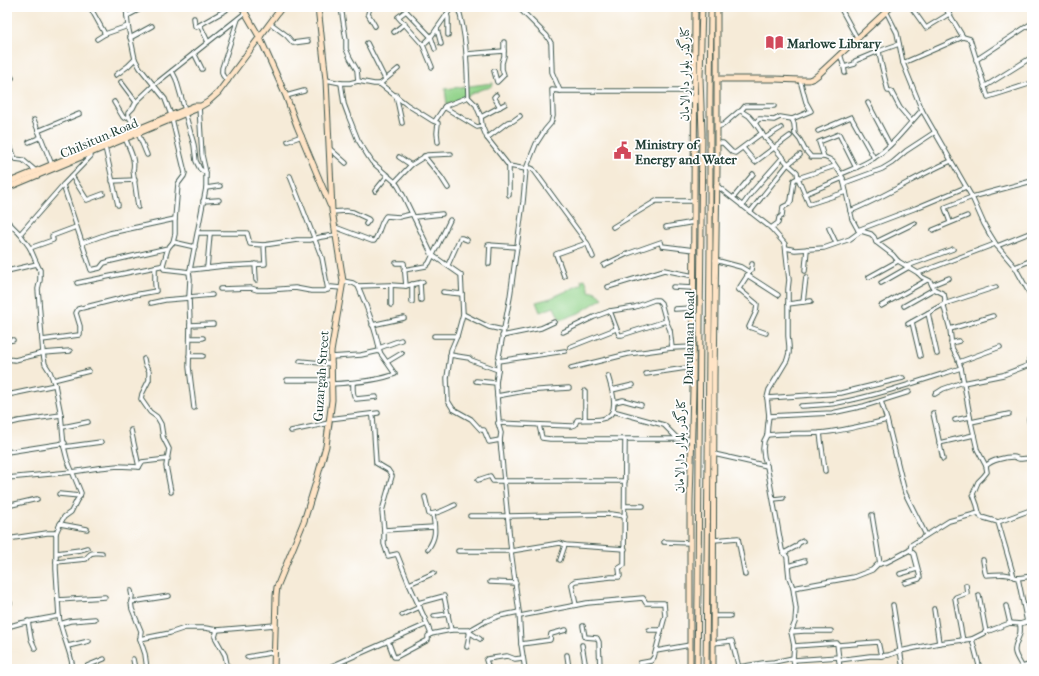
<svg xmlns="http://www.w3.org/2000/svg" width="1039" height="676" viewBox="0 0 1039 676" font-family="'IM FELL French Canon',Amiri,serif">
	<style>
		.green { fill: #92d38a; stroke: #58885f }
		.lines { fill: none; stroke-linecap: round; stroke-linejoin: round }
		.street-casing { stroke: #3f574d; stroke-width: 5.5 }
		.secondary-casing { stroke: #3f574d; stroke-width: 7 }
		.street { stroke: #fff; stroke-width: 3.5 }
		.secondary { stroke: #ffe4c6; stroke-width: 5 }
		.labels { text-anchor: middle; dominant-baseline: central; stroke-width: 3.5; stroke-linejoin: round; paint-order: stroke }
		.poi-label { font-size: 13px; font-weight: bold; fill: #1f3d34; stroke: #fff; text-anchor: start }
		.street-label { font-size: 13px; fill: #1f3d34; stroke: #fff }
	</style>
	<rect width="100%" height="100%" fill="#fff"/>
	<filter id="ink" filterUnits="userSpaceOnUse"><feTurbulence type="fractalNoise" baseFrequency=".025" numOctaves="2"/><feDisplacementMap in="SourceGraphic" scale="8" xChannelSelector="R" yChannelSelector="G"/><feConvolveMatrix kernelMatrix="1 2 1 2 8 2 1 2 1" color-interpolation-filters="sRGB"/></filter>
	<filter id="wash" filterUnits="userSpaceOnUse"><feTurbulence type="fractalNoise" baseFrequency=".012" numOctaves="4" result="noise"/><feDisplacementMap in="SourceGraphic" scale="16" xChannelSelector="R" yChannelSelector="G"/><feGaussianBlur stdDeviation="0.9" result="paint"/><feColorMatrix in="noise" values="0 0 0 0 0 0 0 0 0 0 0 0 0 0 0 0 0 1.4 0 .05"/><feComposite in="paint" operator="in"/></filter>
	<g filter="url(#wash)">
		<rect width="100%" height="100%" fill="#f6ebd8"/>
		<g class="green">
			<polygon points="493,83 493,85 488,88 482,89 447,105 445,89"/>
			<polygon points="585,279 590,292 594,291 603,298 579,313 560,320 554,307 540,312 536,302 551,298 582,284 581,280"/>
		</g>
	</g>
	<g filter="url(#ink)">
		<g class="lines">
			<defs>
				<g id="street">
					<polyline points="90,7 105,34"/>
					<polyline points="126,7 128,26 135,59 140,68 165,99 171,115"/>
					<polyline points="341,7 346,40 346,49 350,58 357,70 358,81"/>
					<polyline points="370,7 368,14 375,26"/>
					<polyline points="406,7 406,11 431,37 435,49"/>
					<path d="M458 7C467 37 467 67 468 97L476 105 478 110 481 117 482 126 487 138 509 166 526 169 531 168 533 169 587 243 593 257"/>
					<polyline points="518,7 547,36 551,43 552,72 560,91"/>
					<polyline points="840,7 857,38"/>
					<polyline points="911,7 926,28 949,14"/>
					<polyline points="945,7 963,37"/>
					<polyline points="406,11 398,17 423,45 432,67"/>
					<polyline points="886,11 897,33 903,63 922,110 972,197 984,224 989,233 997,246 1015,267 1032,298"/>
					<polyline points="447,14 448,18 448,35"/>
					<polyline points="127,16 144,7"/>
					<polyline points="194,18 195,26 196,27 226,10"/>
					<polyline points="270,23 286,35 293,43 308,41"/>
					<polyline points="200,25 208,42"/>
					<polyline points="437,29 441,44"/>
					<polyline points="394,32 405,23"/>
					<polyline points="130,38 152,26"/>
					<polyline points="97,39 105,34 128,26"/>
					<polyline points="367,43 385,79"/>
					<polyline points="423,45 431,37 452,7"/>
					<polyline points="879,51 881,63 888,91 891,91 900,108 911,121"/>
					<polyline points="194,53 202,69"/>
					<polyline points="467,54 504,51"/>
					<polyline points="840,54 844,67 845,73"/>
					<polyline points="976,60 1032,23"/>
					<polyline points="903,63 963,37 970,39 988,97 1032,83"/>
					<polyline points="844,67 855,64 855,61 879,51 899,44"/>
					<polyline points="7,70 12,78"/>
					<polyline points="172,71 176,79 185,110"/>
					<polyline points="494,71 497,82 504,75 502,69 502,63 504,56 504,42"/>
					<polyline points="116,75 128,66 135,59"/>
					<polyline points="326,80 341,83 350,83 358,81 374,84 380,84 406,104 433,121 438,123 437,133 438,142"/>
					<path d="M228 81C223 77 221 74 222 68L238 19"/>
					<polyline points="121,82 136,102"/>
					<polyline points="341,83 344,104 348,115 358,140 368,156 372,162 395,182 398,186 404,197 432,255 461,275 463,314 489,327 503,330"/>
					<polyline points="380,84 398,69"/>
					<polyline points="984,87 1032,57"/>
					<polyline points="396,95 402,123"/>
					<polyline points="496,95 494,97 500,107"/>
					<polyline points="286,96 304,91"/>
					<polyline points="114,102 123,117 124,118 129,116"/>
					<polyline points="868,103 890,145"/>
					<polyline points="444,107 477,127 482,126"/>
					<polyline points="741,111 749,116 755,123 765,138 771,144 788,164 797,172 798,178 809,204 846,192"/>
					<polyline points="185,113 194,145 196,161 200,169 206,173"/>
					<polyline points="481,117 505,104"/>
					<polyline points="792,119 794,124 795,134 800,140 805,150 811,157 824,157 829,159 833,162 841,174 844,183 852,219 858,230 871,234 874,237 876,242 893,255 898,261 918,273 922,277 930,281 934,289 944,294 945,299 944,307 950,329 952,348 957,357 961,368 971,422 977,449 986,466 987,472 983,477 978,482 973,494 977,505 979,513 981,517 998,522 1014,577 1018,578 1027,622"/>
					<polyline points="34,120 52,165"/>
					<polyline points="435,121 445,106 468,97"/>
					<polyline points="755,123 759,119 761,119 774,120 780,117 792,119 811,111 806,102 800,80"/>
					<polyline points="717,127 723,125 738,112 741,111 745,106 774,106"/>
					<polyline points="136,130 128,115 128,113 133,108 136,102 154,85 245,13 248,7"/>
					<polyline points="38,131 79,114"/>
					<polyline points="818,131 851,117 874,158"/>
					<polyline points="138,133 147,155"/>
					<path d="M125 138C129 148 136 160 133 170L138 207"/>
					<polyline points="487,138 508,122 513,121 520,116"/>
					<polyline points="765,138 781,128"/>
					<polyline points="288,141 302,136"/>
					<polyline points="29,142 41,137"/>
					<polyline points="7,143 12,151 15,159 23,160 36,171"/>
					<polyline points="717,143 723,143 732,152 735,153 762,133"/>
					<polyline points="105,147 118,205"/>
					<polyline points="329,148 346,163"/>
					<polyline points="743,148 755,162 790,136"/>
					<polyline points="424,156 441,177 448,188"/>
					<polyline points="399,157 411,165"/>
					<polyline points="824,157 819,142 839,134 856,168"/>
					<path d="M841 174C852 169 864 165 874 158 893 146 907 126 922 110"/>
					<polyline points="72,176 87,200 103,194"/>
					<polyline points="290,176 322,258 328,290"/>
					<polyline points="112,181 135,180"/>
					<polyline points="395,182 411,165 427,155 451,154"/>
					<polyline points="844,183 882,169 892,163 906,151 935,132"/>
					<polyline points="63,185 91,270 100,268 104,263 111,261 168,248"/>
					<polyline points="716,185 771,228 785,244 789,280 788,289 788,336 789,346 789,353 787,360 769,390 767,398 769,416 768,423 767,435 764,441 763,449 764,457 767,466 782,550 787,557 789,577 793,588 796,609 795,622 791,632 794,646 793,658 795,669"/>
					<polyline points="206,188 220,186"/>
					<polyline points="375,191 388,175"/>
					<polyline points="805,194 843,178"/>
					<polyline points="509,195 509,166"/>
					<polyline points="733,198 753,174"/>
					<polyline points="203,201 219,200"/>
					<polyline points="742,206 752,192 783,157"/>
					<path d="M850 211C885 197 916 176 951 161"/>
					<polyline points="332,212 346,211 353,212 368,219 369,220 366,224"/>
					<polyline points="750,212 788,164 800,155"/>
					<polyline points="414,217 442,214"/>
					<path d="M7 221 20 234 30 248 37 264 40 270V280L38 289 43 353 45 364 50 372 55 385 61 415 64 447 67 459 81 493 80 496 77 500 71 512 64 517 60 524 56 533V569L59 616C61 634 71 651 73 669"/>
					<polyline points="950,222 945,208 946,207 972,197 1032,181"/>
					<path d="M335 227 372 241H374C380 233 380 223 386 216L399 217 412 214"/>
					<polyline points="613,227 656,201 694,201"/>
					<polyline points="666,227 694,222"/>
					<polyline points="771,228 778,223 779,218 782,216 783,207 789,204 791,201 794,180 798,178 835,166"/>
					<polyline points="829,228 836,243"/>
					<polyline points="858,230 916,208 966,187"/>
					<polyline points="933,230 967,216"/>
					<polyline points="198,233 247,233 250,244 264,245 297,240 310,240 321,237 336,235"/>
					<polyline points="20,234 63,185 89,158 91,156 90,153"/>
					<polyline points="173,242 195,247"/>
					<polyline points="876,242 915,223"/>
					<polyline points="82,243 110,233 175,219"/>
					<polyline points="488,245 517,247"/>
					<polyline points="997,246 1032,232"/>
					<polyline points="30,248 53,240 52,236 76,227"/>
					<polyline points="786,248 795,250 824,248 850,239 861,231"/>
					<polyline points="715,260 741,267 749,272"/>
					<polyline points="396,263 404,263 406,286"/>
					<polyline points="255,264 256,280"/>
					<polyline points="489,264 490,245"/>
					<polyline points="163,265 164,269 182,271 189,272"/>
					<polyline points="448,265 460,238 462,238 467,240"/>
					<polyline points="604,265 627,254 661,242 662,246 694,250"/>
					<polyline points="907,266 953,249"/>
					<polyline points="1015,267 1032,260"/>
					<polyline points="207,268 210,234"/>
					<polyline points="190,270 224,266 265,264 264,245"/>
					<polyline points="404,270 426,266 429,263 450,220"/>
					<polyline points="7,271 37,264"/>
					<polyline points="805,271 807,249"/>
					<polyline points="918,273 995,244"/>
					<polyline points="747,275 778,295"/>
					<polyline points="564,276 556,254 587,243"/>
					<polyline points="869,277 898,261"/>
					<polyline points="343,281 353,283 358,286 389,285 405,286 423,282"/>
					<polyline points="77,283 160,266 163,265 168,248 173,242 175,234 175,219 178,184 184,176 185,173 172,119"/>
					<polyline points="420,283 421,300"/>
					<polyline points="881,283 909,267"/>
					<polyline points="412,284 412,302"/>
					<polyline points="391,285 391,305"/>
					<polyline points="932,285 949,278"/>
					<path d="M358 286C367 307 376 330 380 352"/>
					<polyline points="608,287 664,270 694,276"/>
					<polyline points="673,287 693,288"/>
					<polyline points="220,289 251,288 257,290 268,290 295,288 311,291 325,291 331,287 341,288"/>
					<polyline points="739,289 757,304 756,312 749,327 766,333"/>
					<polyline points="738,290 751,270 752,264"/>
					<polyline points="443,292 462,294"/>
					<polyline points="189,297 212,295"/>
					<polyline points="803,302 806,277"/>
					<polyline points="151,303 165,300 189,298"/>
					<polyline points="788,304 811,301"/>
					<polyline points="881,306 927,280"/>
					<polyline points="904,306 934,289"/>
					<polyline points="675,309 693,308"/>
					<polyline points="610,311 619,335 622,335 666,321"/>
					<polyline points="928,313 937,354"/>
					<polyline points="463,314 457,336 451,350 447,378 448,401 453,409 471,419 481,430 484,430 489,442 500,440"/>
					<polyline points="912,322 920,356"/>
					<polyline points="908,324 944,304 996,287"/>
					<polyline points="190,325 213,324"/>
					<polyline points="372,325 404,318"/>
					<polyline points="950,329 993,316"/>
					<polyline points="563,332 594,317 610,311 635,307 654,300 658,300 661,303 666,321 670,330 672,348"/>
					<polyline points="434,336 457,336"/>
					<polyline points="502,336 541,328 554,322"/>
					<polyline points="190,338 203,338"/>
					<polyline points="42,340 79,335 80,334 80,326 76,313 78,309 134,295 156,291 155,284 155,267"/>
					<polyline points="7,341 13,340"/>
					<polyline points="951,343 959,341"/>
					<polyline points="570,347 616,329"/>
					<polyline points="379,348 401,340"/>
					<polyline points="450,355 469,358 471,360 498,370"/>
					<polyline points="189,356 203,356"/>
					<polyline points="7,359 15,360 43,353 70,351"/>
					<polyline points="144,359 145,364 149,371 149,380 142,394 141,399 150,412 157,417 161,424 163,437 169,449 166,466 171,492"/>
					<polyline points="300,361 332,364"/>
					<polyline points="498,361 565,351"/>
					<polyline points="387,362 402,353"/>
					<polyline points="959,362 1000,347"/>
					<polyline points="571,368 628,354 672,348 693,347"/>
					<polyline points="646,374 693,367"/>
					<polyline points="53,380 89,371"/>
					<polyline points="287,380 332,380"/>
					<polyline points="476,381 496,383"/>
					<path d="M353 383C353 388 352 395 356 399L376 397"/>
					<polyline points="963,383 1003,375 1029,365 1029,359 1032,358"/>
					<path d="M331 384C350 383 379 381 395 374L379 351 361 355 331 357"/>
					<polyline points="612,390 633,385"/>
					<polyline points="585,391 585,419"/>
					<polyline points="12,394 55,385"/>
					<polyline points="935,394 943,389 963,382"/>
					<polyline points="497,396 524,391 569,388"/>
					<polyline points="767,398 841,393 903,378"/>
					<polyline points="881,401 887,420 905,493 926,535"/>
					<polyline points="615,402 623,400 641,405"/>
					<path d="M801 406C813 405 826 405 837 403 879 395 920 381 961 368"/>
					<polyline points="194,408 189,367 190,323 189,298 190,279 189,272 190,270 206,188 206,173 202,155 199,106"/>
					<polyline points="613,411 664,425 678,439"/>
					<polyline points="933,413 943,459"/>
					<polyline points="372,414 373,417 376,463 388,470 392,476 382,511 384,530 384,544 388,556 397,554 409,584"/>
					<polyline points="769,416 832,413 864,406 909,392"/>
					<polyline points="329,419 378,413"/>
					<polyline points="1029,419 1032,438"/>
					<polyline points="955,420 970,417"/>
					<polyline points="971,422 1009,414"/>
					<path d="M498 423 572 426 575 425 577 420C585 419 598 421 605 418 621 413 611 387 608 376"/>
					<polyline points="7,424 19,421 61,415"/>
					<polyline points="539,425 542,438 550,439 691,439"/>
					<polyline points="63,427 88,422"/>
					<polyline points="131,430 139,467"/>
					<polyline points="291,431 329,423"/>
					<polyline points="820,433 825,471"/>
					<path d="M767 435C785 433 802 434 820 433 843 431 865 425 887 420"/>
					<polyline points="939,443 974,435"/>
					<polyline points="64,447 101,442"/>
					<polyline points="7,452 65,443"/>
					<polyline points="714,454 767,466"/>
					<path d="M986 466C991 460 1006 457 1013 457 1016 457 1016 458 1019 459 1023 459 1028 458 1032 458"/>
					<polyline points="7,478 72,472 98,468 118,466 139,467 142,462 168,459"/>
					<polyline points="478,480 490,476 493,481 625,481"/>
					<polyline points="59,494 80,496"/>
					<path d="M425 497 429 514C438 514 446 509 455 505"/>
					<polyline points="774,499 783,498"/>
					<polyline points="7,506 37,499"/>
					<polyline points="625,506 643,506"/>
					<polyline points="872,515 880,564"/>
					<polyline points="470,516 508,516 611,514 625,516"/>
					<polyline points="998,522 1028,511"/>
					<polyline points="60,524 87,529"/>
					<polyline points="384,530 434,527"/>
					<polyline points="7,539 47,533 56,533"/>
					<polyline points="714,540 738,538 745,575"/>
					<polyline points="664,542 690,543"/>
					<path d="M428 549C437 536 435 529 433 514"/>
					<polyline points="458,551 511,551 560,543 565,545 625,549"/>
					<polyline points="57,553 80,550 87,548"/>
					<polyline points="784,553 797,546 799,543 803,541"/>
					<polyline points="560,560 565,545"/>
					<path d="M983 560 985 572 986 575C996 575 1005 572 1014 577"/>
					<path d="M56 562 86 559C91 551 93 553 102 553"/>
					<polyline points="788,566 805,561"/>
					<polyline points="900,574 917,569"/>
					<polyline points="1018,578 1032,576"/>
					<polyline points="490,582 516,583"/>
					<polyline points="905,583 919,579 920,577 914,554 910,550"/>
					<polyline points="793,588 854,577 872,570 878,564 887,562 910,550 911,545 949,521 979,513"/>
					<polyline points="131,591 132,596 131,602 132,609 141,631 140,639 145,654 147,669"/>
					<polyline points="979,595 986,632"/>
					<polyline points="58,600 105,597"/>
					<polyline points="131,602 169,596"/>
					<polyline points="7,603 10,603"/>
					<polyline points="418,603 444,596 451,630"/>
					<polyline points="576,605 572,586 572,583 575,581 611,577 619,577 620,576 619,568 624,565 625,440"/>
					<polyline points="893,605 903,669"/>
					<polyline points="1006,606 1010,623"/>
					<polyline points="934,609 939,643"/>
					<polyline points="402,615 420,607"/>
					<polyline points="434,616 448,614"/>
					<polyline points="520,616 587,603 643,598 646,603 664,603 665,616 654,657 651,661 640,663"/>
					<polyline points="714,616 730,616"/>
					<polyline points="28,621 31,639 35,648"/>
					<polyline points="60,624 70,621 95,619"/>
					<path d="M1020 624C1020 628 1021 632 1019 636 1017 642 1014 646 1015 652 1016 658 1021 663 1023 669"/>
					<polyline points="583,626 585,637 597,638 599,642 600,669"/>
					<polyline points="7,627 21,623 59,616"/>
					<polyline points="217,630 215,637 225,655 228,669"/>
					<polyline points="649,630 661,630"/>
					<polyline points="469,632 480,639"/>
					<polyline points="791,632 804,631 831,631"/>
					<polyline points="431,634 451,630 470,630 486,621 499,616 519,612"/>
					<polyline points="431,634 425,619 409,584 434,573"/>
					<polyline points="140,639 170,633 185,628 205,628 217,630 275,625"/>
					<polyline points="972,639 980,669"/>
					<polyline points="388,641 394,657 396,657 428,640 428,636 431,634"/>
					<polyline points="963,641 955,598 956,597 967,593 966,585"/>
					<polyline points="713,643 732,641 739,668"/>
					<polyline points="521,644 550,640 551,634 566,630"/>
					<polyline points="582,645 586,669"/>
					<polyline points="838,645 878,642 881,656"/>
					<polyline points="68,646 89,641"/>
					<polyline points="794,646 837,643 840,669"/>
					<polyline points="467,647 470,630"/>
					<polyline points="656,651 690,645"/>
					<polyline points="567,655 569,669"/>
					<polyline points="247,657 275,652"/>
					<polyline points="133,659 135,669"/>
					<polyline points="794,660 839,657"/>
					<polyline points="839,660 870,656 881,656 889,655 900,651 939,643 972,639 986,632 1010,623 1020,624 1032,620"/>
					<polyline points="488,666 486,660 487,659 507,656 515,659 523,658"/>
					<polyline points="739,667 763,663 774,662 793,658"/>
					<polyline points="1022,667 1032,664"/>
					<polyline points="86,669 87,666 104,659"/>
					<polyline points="325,669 427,624"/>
					<polyline points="525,669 521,644 519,612 511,551 500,440 501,433 498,423 499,422 496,383 498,370 498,361 510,297 523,202 526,169 536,144 545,130 551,123 553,116 552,90 560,91 695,91"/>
				</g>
				<g id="secondary">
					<polyline points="242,7 260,38 286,96 297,126 330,205"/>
					<polyline points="717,79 775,79 800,80 809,80 814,78 818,75 891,7"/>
					<polyline points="7,183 194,106 199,106"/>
					<polyline points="7,188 196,109 208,102 218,93 282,7"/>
					<polyline points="274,669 276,596 277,587 304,521 316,482 326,446 332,400 331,352 343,281 332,210 326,80 318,7"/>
					<polyline points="690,669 690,502 693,389 695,7"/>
					<polyline points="697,669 698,592 700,325 702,133 700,77 702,7"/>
					<polyline points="706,669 710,244 710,98 711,7"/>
					<polyline points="713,669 714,376 717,168 717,7"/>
				</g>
			</defs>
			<use href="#street" class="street-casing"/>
			<use href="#secondary" class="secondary-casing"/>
			<use href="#street" class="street"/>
			<use href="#secondary" class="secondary"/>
		</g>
	</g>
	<defs>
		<symbol id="library-bare" viewBox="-9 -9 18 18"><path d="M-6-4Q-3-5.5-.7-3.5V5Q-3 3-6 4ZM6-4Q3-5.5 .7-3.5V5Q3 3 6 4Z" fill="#d1495b" stroke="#fff" stroke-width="2.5" paint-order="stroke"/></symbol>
		<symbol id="civic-bare" viewBox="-9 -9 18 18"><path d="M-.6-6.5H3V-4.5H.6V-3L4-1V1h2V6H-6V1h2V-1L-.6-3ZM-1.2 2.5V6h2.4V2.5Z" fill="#d1495b" stroke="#fff" stroke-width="2.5" paint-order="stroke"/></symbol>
	</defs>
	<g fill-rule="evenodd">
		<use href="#library-bare" x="762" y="30" width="25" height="25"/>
		<use href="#civic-bare" x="610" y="138" width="25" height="25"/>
	</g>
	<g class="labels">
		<g class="poi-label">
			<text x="787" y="43">Marlowe Library</text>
			<text x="635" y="144">Ministry of<tspan x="635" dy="15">Energy and Water</tspan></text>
		</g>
		<g class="street-label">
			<text transform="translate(684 74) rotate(-90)">کنارگذر بلوار دارالامان</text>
			<text transform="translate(99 138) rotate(-23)">Chilsitun Road</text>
			<text transform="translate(689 338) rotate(-89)">Darulaman Road</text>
			<text transform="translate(321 376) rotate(-86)">Guzargah Street</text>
			<text transform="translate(680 446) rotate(-89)">کنارگذر بلوار دارالامان</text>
		</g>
	</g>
	<rect width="1039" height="676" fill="none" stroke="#fff" stroke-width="24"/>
</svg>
